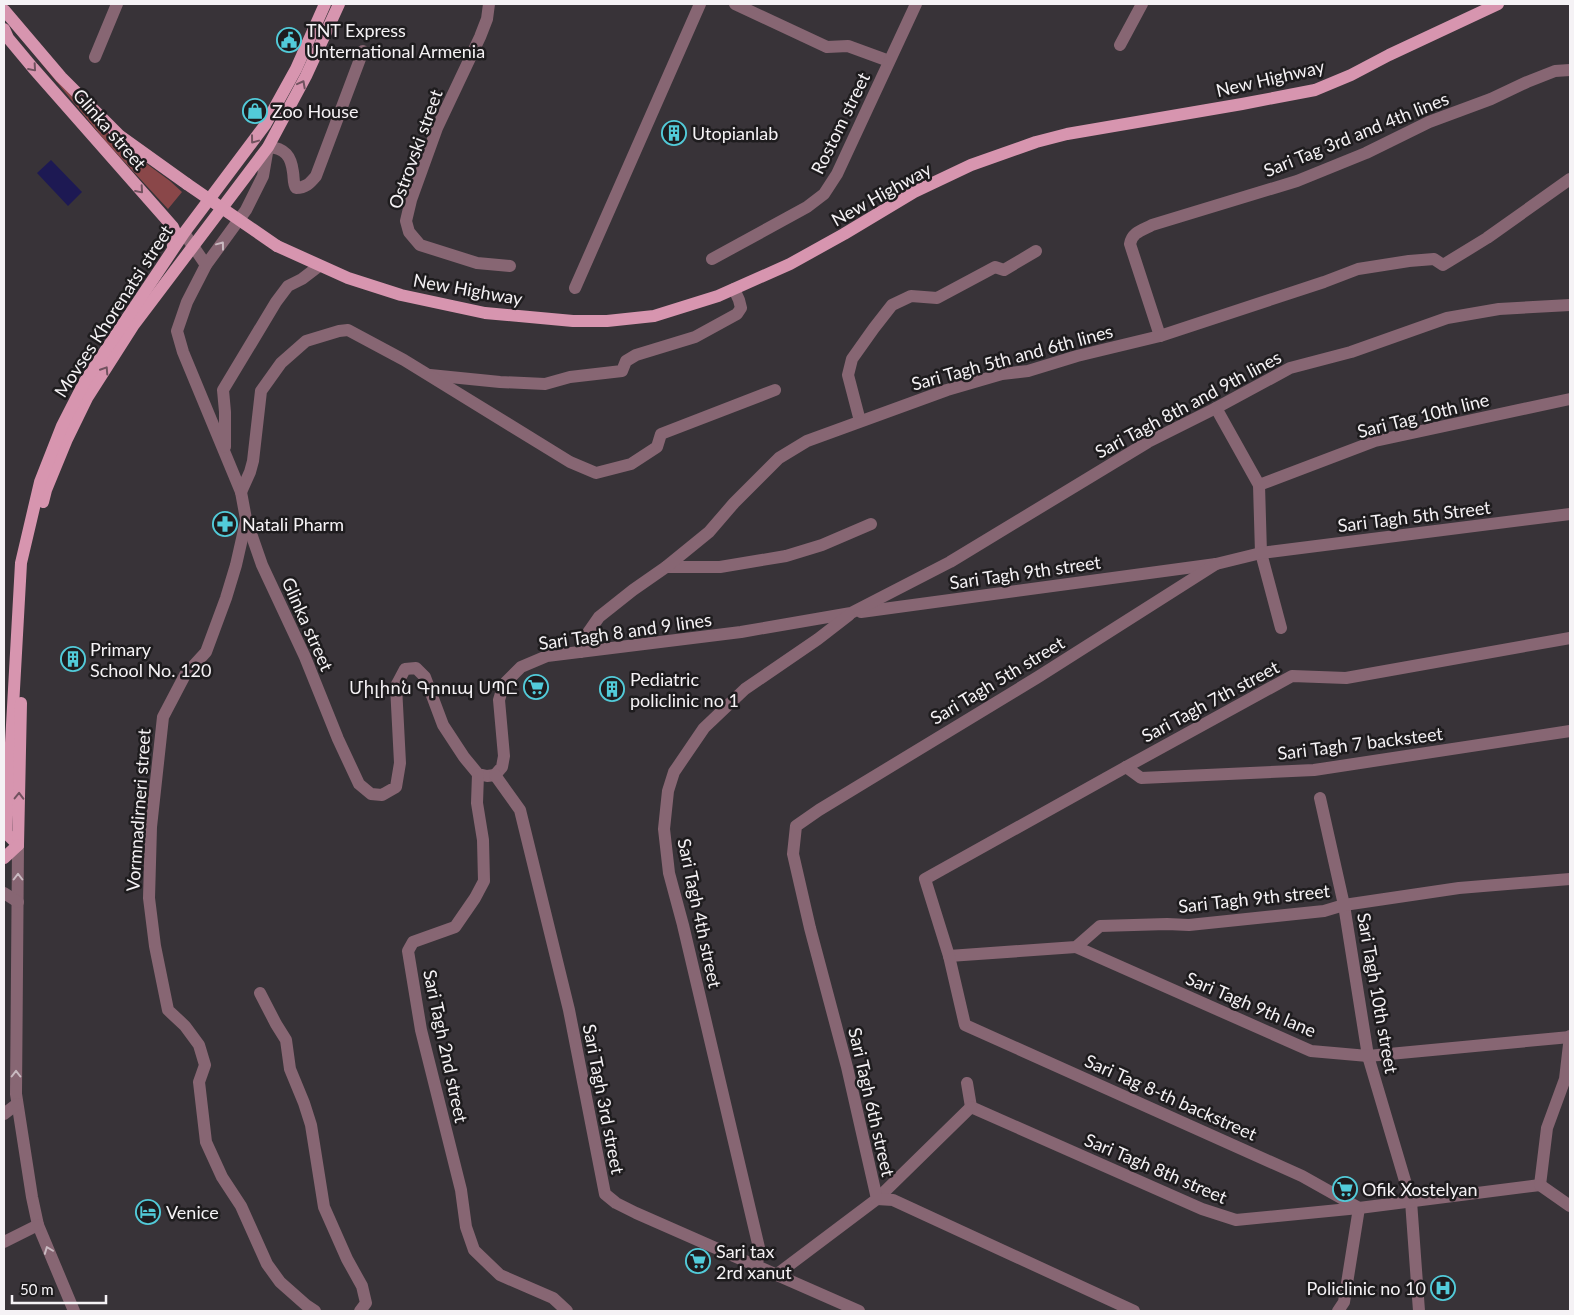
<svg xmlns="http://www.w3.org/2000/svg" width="1574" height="1315" viewBox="0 0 1574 1315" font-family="Lato,'Noto Sans Armenian',sans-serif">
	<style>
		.green { fill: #8a4749 }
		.water { fill: #1d1953 }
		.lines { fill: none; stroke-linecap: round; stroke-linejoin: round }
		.minor { stroke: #876673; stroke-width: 12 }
		.major { stroke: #d795af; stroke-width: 12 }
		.major-bridge { stroke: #d795af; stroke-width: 12 }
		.oneway { stroke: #71525f }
		.oneway2 { stroke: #c9bac1 }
		.labels { text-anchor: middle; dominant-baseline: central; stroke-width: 5; stroke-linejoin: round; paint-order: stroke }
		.poi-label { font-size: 18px; fill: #f5f2f5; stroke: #1e1c1e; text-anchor: start }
		.street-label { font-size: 18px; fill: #f5f2f5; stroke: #1e1c1e }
	</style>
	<rect width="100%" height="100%" fill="#383338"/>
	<polygon class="green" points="37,58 113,139 170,181 182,192 168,209 107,143"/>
	<polygon class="water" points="51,160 82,192 68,206 37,173"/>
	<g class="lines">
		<g class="minor">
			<polyline points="489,4 487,19 480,37 437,128 411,200 406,221 409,232 420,245 477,263 510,266"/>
			<polyline points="735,4 827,47 848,46 889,61"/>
			<polyline points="1120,45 1142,4"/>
			<path d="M363 51 316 176C310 183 306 188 296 188 293 183 294 178 293 172 291 156 285 148 268 147L263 176 246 210 206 265 187 302 177 331 183 352 241 492 246 519 262 565 305 657 338 739 359 784 371 794 382 795 396 787 400 763 396 686 405 669 416 668 425 677 443 725 464 757 478 774 487 776 495 775"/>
			<polyline points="95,57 117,4"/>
			<polyline points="184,233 206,265"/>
			<polyline points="712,259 807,207 824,194 837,174 916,4"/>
			<polyline points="575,288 700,4"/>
			<path d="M1160 336 1130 244C1132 232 1143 230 1152 225L1297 181 1366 153 1429 122 1491 99 1527 82 1555 71 1570 70"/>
			<polyline points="430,375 500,382 545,384 570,377 622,371 626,361 636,355 695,337 737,314 741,308 739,300 734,289"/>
			<polyline points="1216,408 1259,485 1261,553 1281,628"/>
			<polyline points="860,421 848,375 852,359 874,328 892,305 911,296 937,298 995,267 1004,270 1036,251"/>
			<polyline points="225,447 225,412 223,390 276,302 288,286 302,279 319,266"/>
			<polyline points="1259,485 1375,441 1570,399"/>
			<polyline points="241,492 250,472 253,461 261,391 281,363 306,341 339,331 348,330 404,360 570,462 596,473 631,464 657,447 661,434 775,390"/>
			<polyline points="246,521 236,565 226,598 206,652 185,675 163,717 151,827 149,898 155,946 168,1010 185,1026 199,1045 205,1065 199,1082 206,1142 222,1177 241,1206 267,1264 280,1282 306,1305 315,1311"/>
			<polyline points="666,567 720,567 786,556 822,545 871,524"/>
			<polyline points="861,612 1216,564 1261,553 1570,514"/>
			<polyline points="580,652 583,640 599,617 633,590 666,567 709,532 734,503 779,458 807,441 947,390 1002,374 1028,371 1077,356 1160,336 1324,282 1358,269 1409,261 1434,259 1443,265 1487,238 1570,179"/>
			<polyline points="1126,767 1141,778 1314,770 1570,731"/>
			<polyline points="478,774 477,803 483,840 484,881 475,898 455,927 413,942 408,951 421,1030 461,1190 466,1227 474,1250 500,1275 553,1298 567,1311"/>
			<polyline points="495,775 502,767 504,756 499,700 502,690 506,682 521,667 547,656 741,632 851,613 950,562 1148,442 1216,408 1290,368 1351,352 1447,318 1499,309 1570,305"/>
			<polyline points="495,775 520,810 569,1010 605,1194 616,1203 636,1213 859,1311"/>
			<polyline points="1320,798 1344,905 1368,1056 1411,1201 1419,1311"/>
			<polyline points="18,845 16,1094 32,1197 38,1225 74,1311"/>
			<polyline points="4,893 18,902"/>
			<polyline points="1076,947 1311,1051 1368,1056 1570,1037"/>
			<polyline points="949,956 1076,947 1100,926 1167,924 1189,925 1324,911 1344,905 1459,888 1570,879"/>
			<polyline points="260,993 276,1024 286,1040 290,1069 304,1103 311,1125 324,1207 347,1259 362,1286 366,1303 360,1311"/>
			<polyline points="967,1083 971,1107"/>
			<polyline points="971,1107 1202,1209 1236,1220 1359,1208 1540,1185"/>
			<polyline points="4,1114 17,1104"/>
			<polyline points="1540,1185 1547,1128 1565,1079 1570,1036"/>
			<polyline points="1540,1185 1570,1206"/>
			<polyline points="4,1242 38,1225"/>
			<polyline points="756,1266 760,1252 683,925 669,873 664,829 668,791 674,772 704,728 745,689 818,639 849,615"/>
			<polyline points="776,1275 877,1199 971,1107"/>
			<polyline points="1134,1311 893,1200 877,1199 847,1067 810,928 793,854 796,826 819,810 1038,677 1216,564"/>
			<polyline points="1338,1311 1344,1302 1359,1208 1302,1176 965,1025 949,956 925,879 1126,767 1292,676 1346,678 1570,638"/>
		</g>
		<g class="major">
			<polyline points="4,10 61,77 120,136 187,184"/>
			<polyline points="4,29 8,38 33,68 173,227 176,234 173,246"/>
			<polyline points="277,246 348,278 401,295 485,313 573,321 607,321 654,316 718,296 790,264 844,234 914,192 971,165 1036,142 1067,134 1242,104 1315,90 1351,75 1389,55 1498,4"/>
			<polyline points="43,502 46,490 67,439 87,398 133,326 268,147 306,76 339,4"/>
			<polyline points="18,845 6,833 21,563 40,482 62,426 85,381 184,233 265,125 296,69 325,4"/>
			<polyline points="18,845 21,703"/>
			<polyline points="4,858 18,845"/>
		</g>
		<polyline class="major-bridge" points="187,184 277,246"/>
	</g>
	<defs><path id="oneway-chevron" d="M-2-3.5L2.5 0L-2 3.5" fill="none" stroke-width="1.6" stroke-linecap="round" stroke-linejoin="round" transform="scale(1.25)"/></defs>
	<g class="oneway">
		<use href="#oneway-chevron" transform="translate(33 68) rotate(49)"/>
		<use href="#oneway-chevron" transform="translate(302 84) rotate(-62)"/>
		<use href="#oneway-chevron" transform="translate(254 140) rotate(127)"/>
		<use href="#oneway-chevron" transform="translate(140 190) rotate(49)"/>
		<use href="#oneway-chevron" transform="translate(105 370) rotate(-57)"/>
		<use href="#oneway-chevron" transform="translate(19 796) rotate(-89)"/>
	</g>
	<g class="oneway2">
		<use href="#oneway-chevron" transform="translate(221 245) rotate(-53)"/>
		<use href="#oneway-chevron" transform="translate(18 877) rotate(-90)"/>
		<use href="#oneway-chevron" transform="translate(16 1074) rotate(-90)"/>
		<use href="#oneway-chevron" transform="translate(48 1250) rotate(-111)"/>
	</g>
	<defs>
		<symbol id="civic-ring" viewBox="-11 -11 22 22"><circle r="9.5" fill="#1e1c1e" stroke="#52cbd9" stroke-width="1.5"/><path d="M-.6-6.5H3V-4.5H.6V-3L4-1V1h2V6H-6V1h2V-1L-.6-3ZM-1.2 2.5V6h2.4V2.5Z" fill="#52cbd9"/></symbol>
		<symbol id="shop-ring" viewBox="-11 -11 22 22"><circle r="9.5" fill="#1e1c1e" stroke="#52cbd9" stroke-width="1.5"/><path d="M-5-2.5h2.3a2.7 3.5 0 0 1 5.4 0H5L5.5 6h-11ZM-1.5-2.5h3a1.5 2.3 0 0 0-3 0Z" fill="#52cbd9"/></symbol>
		<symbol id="building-ring" viewBox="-11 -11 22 22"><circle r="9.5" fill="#1e1c1e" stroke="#52cbd9" stroke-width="1.5"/><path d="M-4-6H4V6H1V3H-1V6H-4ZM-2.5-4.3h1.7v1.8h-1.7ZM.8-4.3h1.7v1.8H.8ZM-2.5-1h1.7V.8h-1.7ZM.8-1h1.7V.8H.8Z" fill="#52cbd9"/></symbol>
		<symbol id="pharmacy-ring" viewBox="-11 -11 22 22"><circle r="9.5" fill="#1e1c1e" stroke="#52cbd9" stroke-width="1.5"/><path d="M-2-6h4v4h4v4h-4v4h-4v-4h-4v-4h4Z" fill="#52cbd9"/></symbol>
		<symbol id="supermarket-ring" viewBox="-11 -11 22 22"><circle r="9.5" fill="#1e1c1e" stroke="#52cbd9" stroke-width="1.5"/><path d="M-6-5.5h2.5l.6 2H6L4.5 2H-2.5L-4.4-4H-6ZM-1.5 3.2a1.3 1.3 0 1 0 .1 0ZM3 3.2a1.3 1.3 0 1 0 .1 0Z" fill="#52cbd9"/></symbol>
		<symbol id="hotel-ring" viewBox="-11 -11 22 22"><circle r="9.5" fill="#1e1c1e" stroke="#52cbd9" stroke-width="1.5"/><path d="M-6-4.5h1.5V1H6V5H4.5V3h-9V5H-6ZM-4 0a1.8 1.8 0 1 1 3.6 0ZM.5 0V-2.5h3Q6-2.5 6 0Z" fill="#52cbd9"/></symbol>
		<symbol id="hospital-ring" viewBox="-11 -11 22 22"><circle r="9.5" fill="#1e1c1e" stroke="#52cbd9" stroke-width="1.5"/><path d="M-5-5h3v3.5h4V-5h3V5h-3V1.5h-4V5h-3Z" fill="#52cbd9"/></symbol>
	</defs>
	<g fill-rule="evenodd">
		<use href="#civic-ring" x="275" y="26" width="28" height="28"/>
		<use href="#shop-ring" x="241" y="97" width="28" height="28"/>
		<use href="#building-ring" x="660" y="119" width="28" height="28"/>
		<use href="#pharmacy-ring" x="211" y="510" width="28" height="28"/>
		<use href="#building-ring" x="59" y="645" width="28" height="28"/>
		<use href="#supermarket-ring" x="522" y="673" width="28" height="28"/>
		<use href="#building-ring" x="598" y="675" width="28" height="28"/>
		<use href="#supermarket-ring" x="1331" y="1175" width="28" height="28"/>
		<use href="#hotel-ring" x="134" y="1198" width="28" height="28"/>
		<use href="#supermarket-ring" x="684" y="1247" width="28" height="28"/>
		<use href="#hospital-ring" x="1429" y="1274" width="28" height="28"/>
	</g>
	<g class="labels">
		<g class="poi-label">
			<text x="306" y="30">TNT Express<tspan x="306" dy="21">Unternational Armenia</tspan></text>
			<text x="272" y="111">Zoo House</text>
			<text x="692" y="133">Utopianlab</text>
			<text x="242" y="524">Natali Pharm</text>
			<text x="90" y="649">Primary<tspan x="90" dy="21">School No. 120</tspan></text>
			<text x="630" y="679">Pediatric<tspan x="630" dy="21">policlinic no 1</tspan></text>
			<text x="518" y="687" text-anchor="end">Միլիոն Գրուպ ՍՊԸ</text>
			<text x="1362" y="1189">Ofik Xostelyan</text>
			<text x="166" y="1212">Venice</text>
			<text x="716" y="1251">Sari tax<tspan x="716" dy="21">2rd xanut</tspan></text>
			<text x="1426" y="1288" text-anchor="end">Policlinic no 10</text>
		</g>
		<g class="street-label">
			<text transform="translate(1270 78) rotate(-13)">New Highway</text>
			<text transform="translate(840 123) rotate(-64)">Rostom street</text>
			<text transform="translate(110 129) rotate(49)">Glinka street</text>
			<text transform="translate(1356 134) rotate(-22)">Sari Tag 3rd and 4th lines</text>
			<text transform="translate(415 149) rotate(-70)">Ostrovski street</text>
			<text transform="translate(881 194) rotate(-29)">New Highway</text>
			<text transform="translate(468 289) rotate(10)">New Highway</text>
			<text transform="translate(113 311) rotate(-57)">Movses Khorenatsi street</text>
			<text transform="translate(1012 357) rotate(-15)">Sari Tagh 5th and 6th lines</text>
			<text transform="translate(1188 404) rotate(-28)">Sari Tagh 8th and 9th lines</text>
			<text transform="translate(1423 415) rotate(-14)">Sari Tag 10th line</text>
			<text transform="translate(1414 516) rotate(-7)">Sari Tagh 5th Street</text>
			<text transform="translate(1025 572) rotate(-8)">Sari Tagh 9th street</text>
			<text transform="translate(308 624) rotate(66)">Glinka street</text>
			<text transform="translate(625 631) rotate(-8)">Sari Tagh 8 and 9 lines</text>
			<text transform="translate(997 680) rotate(-31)">Sari Tagh 5th street</text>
			<text transform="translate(1210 701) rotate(-28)">Sari Tagh 7th street</text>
			<text transform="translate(1360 743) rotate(-7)">Sari Tagh 7 backsteet</text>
			<text transform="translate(138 810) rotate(-86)">Vormnadirneri street</text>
			<text transform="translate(1254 898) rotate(-6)">Sari Tagh 9th street</text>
			<text transform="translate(700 913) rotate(78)">Sari Tagh 4th street</text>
			<text transform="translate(1378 993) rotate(80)">Sari Tagh 10th street</text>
			<text transform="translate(1251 1004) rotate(23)">Sari Tagh 9th lane</text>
			<text transform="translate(446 1046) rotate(78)">Sari Tagh 2nd street</text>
			<text transform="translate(1171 1097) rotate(24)">Sari Tag 8-th backstreet</text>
			<text transform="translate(604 1099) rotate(79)">Sari Tagh 3rd street</text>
			<text transform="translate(872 1102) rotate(77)">Sari Tagh 6th street</text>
			<text transform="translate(1156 1168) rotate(23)">Sari Tagh 8th street</text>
		</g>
	</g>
	<rect width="1574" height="1315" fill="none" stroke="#f5f2f5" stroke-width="10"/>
	<path d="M12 1295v8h94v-8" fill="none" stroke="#f5f2f5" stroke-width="2.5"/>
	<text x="20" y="1295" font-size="15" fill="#f5f2f5" stroke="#1e1c1e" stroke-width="4" paint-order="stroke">50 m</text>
</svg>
